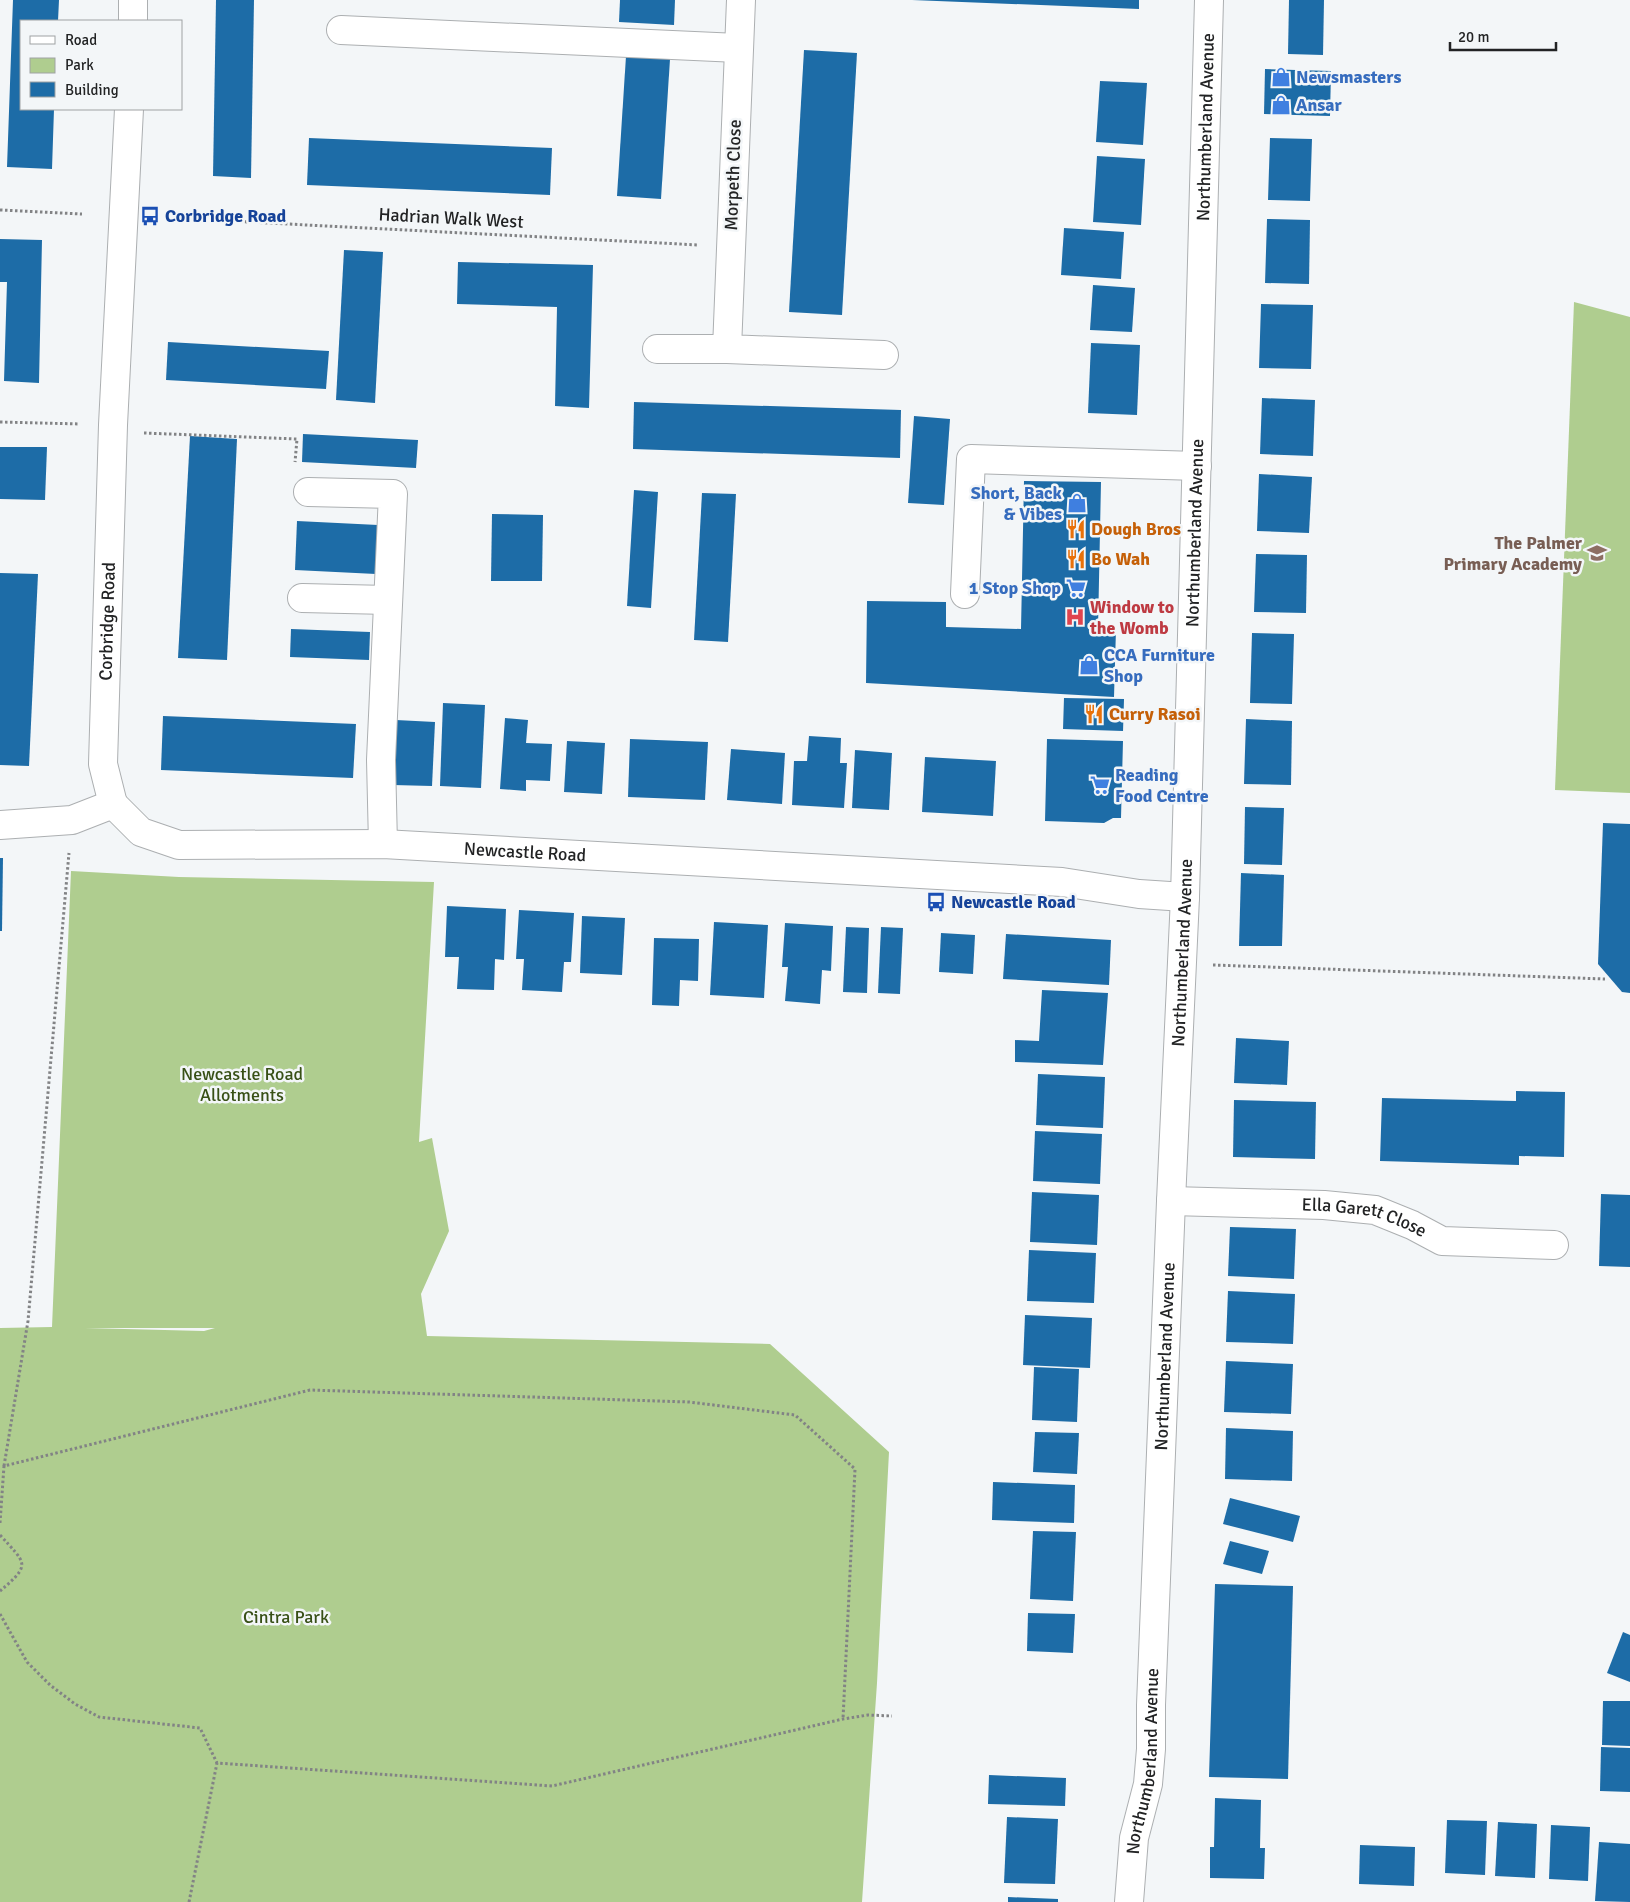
<svg xmlns="http://www.w3.org/2000/svg" width="1630" height="1902" viewBox="0 0 1630 1902" font-family="Signika,sans-serif">
	<style>
		.green { fill: #afcd8f; fill-rule: evenodd }
		.building { fill: #1d6ca7 }
		.lines { fill: none; stroke-linecap: round; stroke-linejoin: round }
		.minor-casing { stroke: #acafb1; stroke-width: 30 }
		.path { stroke: #828385; stroke-width: 3; stroke-dasharray: 2.5 2.5; stroke-linecap: butt }
		.minor { stroke: #fff; stroke-width: 28 }
		.labels { text-anchor: middle; dominant-baseline: central; stroke-width: 5; stroke-linejoin: round; paint-order: stroke }
		.shop-label { font-size: 18px; font-weight: bold; fill: #366cbe; stroke: #f3f6f8; text-anchor: start }
		.street-label { font-size: 18px; fill: #222324; stroke: #f3f6f8 }
		.transit-label { font-size: 18px; font-weight: bold; fill: #164399; stroke: #f3f6f8; text-anchor: start }
		.food-label { font-size: 18px; font-weight: bold; fill: #c56008; stroke: #f3f6f8; text-anchor: start }
		.education-label { font-size: 18px; font-weight: bold; fill: #785e54; stroke: #f3f6f8; text-anchor: end }
		.health-label { font-size: 18px; font-weight: bold; fill: #be3a42; stroke: #f3f6f8; text-anchor: start }
		.park-label { font-size: 18px; fill: #385016; stroke: #f3f6f8 }
	</style>
	<rect width="100%" height="100%" fill="#f3f6f8"/>
	<g class="green">
		<polygon points="1574,302 1630,317 1630,793 1555,790"/>
		<path d="M71 871 179 877 434 882 419 1142 432 1138 449 1231 421 1294 427 1336 770 1344 889 1452 877 1683 862 1902H0V1328L52 1327ZM85 1328H215L204 1331Z"/>
	</g>
	<g class="building">
		<polygon points="13,0 59,0 58,21 21,21 21,109 54,109 52,169 7,167"/>
		<polygon points="216,0 254,0 251,178 213,176"/>
		<polygon points="620,0 675,0 674,25 619,22"/>
		<polygon points="912,0 1139,0 1139,9"/>
		<polygon points="1289,0 1324,0 1323,55 1288,54"/>
		<polygon points="804,50 857,53 842,315 789,312"/>
		<polygon points="626,56 670,59 661,199 617,196"/>
		<polygon points="1265,69 1331,71 1330,116 1264,114"/>
		<polygon points="1100,81 1147,83 1143,145 1096,142"/>
		<polygon points="309,138 552,148 550,195 307,185"/>
		<polygon points="1270,138 1312,139 1310,201 1268,200"/>
		<polygon points="1097,156 1145,159 1141,225 1093,222"/>
		<polygon points="1267,219 1310,220 1309,284 1265,283"/>
		<polygon points="1064,228 1124,232 1121,279 1061,275"/>
		<polygon points="0,239 42,240 39,383 4,381 7,282 0,282"/>
		<polygon points="344,250 383,252 375,403 336,400"/>
		<polygon points="458,262 593,265 589,408 555,406 557,307 457,304"/>
		<polygon points="1093,285 1135,288 1132,332 1090,330"/>
		<polygon points="1261,304 1313,305 1311,369 1259,368"/>
		<polygon points="168,342 329,351 326,389 166,380"/>
		<polygon points="1091,343 1140,345 1137,415 1088,413"/>
		<polygon points="1262,398 1315,400 1313,456 1260,454"/>
		<polygon points="634,402 901,410 900,458 633,449"/>
		<polygon points="914,416 950,419 944,505 908,503"/>
		<polygon points="303,434 418,440 416,468 302,462"/>
		<polygon points="190,436 237,439 227,660 178,658"/>
		<polygon points="0,447 47,447 45,500 0,499"/>
		<polygon points="1259,474 1312,477 1309,533 1257,531"/>
		<polygon points="1024,481 1101,482 1098,629 1116,629 1114,697 866,683 867,601 946,602 946,627 1021,629"/>
		<polygon points="634,490 658,492 651,608 627,606"/>
		<polygon points="702,493 736,494 728,642 694,640"/>
		<polygon points="492,514 543,515 542,581 491,581"/>
		<polygon points="297,521 378,525 376,574 295,570"/>
		<polygon points="1256,554 1307,555 1306,613 1254,612"/>
		<polygon points="0,573 38,574 29,766 0,765"/>
		<polygon points="291,629 370,632 369,660 290,657"/>
		<polygon points="1252,633 1294,634 1292,704 1250,703"/>
		<polygon points="1064,698 1124,699 1123,731 1063,729"/>
		<polygon points="443,703 485,705 481,788 440,786"/>
		<polygon points="163,716 356,724 353,778 161,770"/>
		<polygon points="505,718 528,720 526,743 552,744 550,781 526,780 526,791 500,789"/>
		<polygon points="1246,719 1292,721 1291,785 1244,784"/>
		<polygon points="396,720 435,722 432,786 393,785"/>
		<polygon points="809,736 841,738 840,763 847,763 844,808 792,805 794,761 807,761"/>
		<polygon points="630,739 708,742 705,800 628,797"/>
		<polygon points="1047,739 1123,741 1121,818 1113,818 1104,823 1045,821"/>
		<polygon points="567,741 605,743 602,794 564,792"/>
		<polygon points="731,749 785,753 782,804 727,800"/>
		<polygon points="855,750 892,753 889,810 852,808"/>
		<polygon points="925,757 996,761 993,816 922,812"/>
		<polygon points="1245,807 1284,808 1282,865 1244,864"/>
		<polygon points="1603,823 1630,824 1630,993 1622,992 1598,964"/>
		<polygon points="0,858 3,858 2,931 0,931"/>
		<polygon points="1241,873 1284,875 1282,946 1239,946"/>
		<polygon points="447,906 506,909 504,960 495,959 494,990 457,989 459,957 445,957"/>
		<polygon points="519,910 574,913 571,962 564,962 562,992 522,990 524,959 516,959"/>
		<polygon points="582,916 625,918 622,975 580,973"/>
		<polygon points="714,922 768,925 764,998 710,995"/>
		<polygon points="785,923 833,926 831,971 822,970 820,1004 785,1001 788,967 782,967"/>
		<polygon points="846,927 869,928 867,993 843,992"/>
		<polygon points="881,927 903,928 900,994 878,993"/>
		<polygon points="941,933 975,935 973,974 939,972"/>
		<polygon points="1006,934 1111,940 1109,985 1003,979"/>
		<polygon points="654,938 699,939 698,981 680,980 679,1006 652,1005"/>
		<polygon points="1042,990 1108,993 1103,1065 1015,1062 1015,1040 1039,1041"/>
		<polygon points="1236,1038 1289,1041 1287,1085 1234,1083"/>
		<polygon points="1038,1074 1105,1077 1103,1128 1036,1125"/>
		<polygon points="1516,1091 1565,1092 1564,1157 1519,1156 1519,1165 1380,1161 1382,1098 1516,1101"/>
		<polygon points="1234,1100 1316,1102 1315,1159 1233,1157"/>
		<polygon points="1035,1131 1102,1134 1100,1184 1033,1181"/>
		<polygon points="1032,1192 1099,1195 1097,1245 1030,1242"/>
		<polygon points="1601,1194 1630,1195 1630,1267 1599,1266"/>
		<polygon points="1230,1227 1296,1229 1294,1279 1228,1276"/>
		<polygon points="1029,1250 1096,1253 1094,1303 1027,1301"/>
		<polygon points="1228,1291 1295,1294 1293,1344 1226,1342"/>
		<polygon points="1025,1315 1092,1318 1090,1368 1023,1365"/>
		<polygon points="1226,1361 1293,1364 1291,1414 1224,1412"/>
		<polygon points="1034,1367 1079,1369 1077,1422 1032,1420"/>
		<polygon points="1226,1428 1293,1431 1292,1481 1225,1479"/>
		<polygon points="1035,1432 1079,1433 1077,1474 1033,1472"/>
		<polygon points="993,1482 1075,1485 1074,1523 992,1520"/>
		<polygon points="1230,1498 1300,1516 1293,1542 1223,1524"/>
		<polygon points="1033,1531 1076,1532 1073,1601 1030,1599"/>
		<polygon points="1230,1541 1269,1551 1262,1574 1223,1564"/>
		<polygon points="1215,1584 1293,1586 1288,1779 1209,1777"/>
		<polygon points="1028,1613 1075,1614 1073,1653 1027,1651"/>
		<polygon points="1623,1632 1630,1635 1630,1682 1607,1673"/>
		<polygon points="1603,1701 1630,1701 1630,1746 1602,1745"/>
		<polygon points="1601,1747 1630,1748 1630,1792 1600,1791"/>
		<polygon points="989,1775 1066,1778 1065,1806 988,1804"/>
		<polygon points="1215,1798 1261,1800 1260,1848 1265,1848 1264,1879 1210,1878 1210,1847 1214,1847"/>
		<polygon points="1007,1817 1058,1819 1055,1884 1004,1883"/>
		<polygon points="1447,1820 1487,1821 1485,1875 1445,1873"/>
		<polygon points="1498,1822 1537,1824 1535,1878 1495,1876"/>
		<polygon points="1551,1825 1590,1827 1588,1881 1549,1879"/>
		<polygon points="1599,1842 1630,1844 1630,1902 1595,1901"/>
		<polygon points="1360,1845 1415,1847 1414,1886 1359,1884"/>
		<polygon points="1008,1897 1058,1899 1058,1902 1008,1902"/>
	</g>
	<g class="lines">
		<defs>
			<g id="minor">
				<polyline points="741,0 727,349 884,355"/>
				<polyline points="133,21 133,0"/>
				<polyline points="341,30 738,48"/>
				<polyline points="657,349 727,349"/>
				<polyline points="308,492 393,494 381,760 383,844"/>
				<polyline points="965,594 971,459 1197,466"/>
				<polyline points="302,598 388,600"/>
				<path id="s1" d="M113 804 141 832 179 845 383 844 1062 882 1139 894 1185 897"/>
				<path id="s2" d="M113 804 103 764 113 425 129 109"/>
				<polyline points="0,825 72,820 113,804"/>
				<path id="s3" d="M1171 1201 1324 1205 1375 1210 1412 1225 1442 1241 1554 1245"/>
				<path id="s4" d="M1129 1902 1134 1838 1148 1784 1151 1749V1705L1171 1201 1185 897 1209 0"/>
			</g>
		</defs>
		<use href="#minor" class="minor-casing"/>
		<g class="path">
			<polyline points="0,210 82,214"/>
			<polyline points="170,218 699,245"/>
			<polyline points="0,422 80,424"/>
			<polyline points="144,433 297,439 295,462"/>
			<polyline points="1213,965 1605,979"/>
			<polyline points="4,1466 28,1321 69,853"/>
			<polyline points="0,1523 4,1466 310,1390 689,1402 795,1415 855,1469 843,1719"/>
			<path d="M0 1535C26 1564 32 1564 0 1591"/>
			<polyline points="0,1614 27,1662 50,1685 75,1704 99,1717 200,1728 217,1763"/>
			<polyline points="189,1902 217,1763 552,1786 843,1719 868,1715 892,1716"/>
		</g>
		<use href="#minor" class="minor"/>
	</g>
	<defs>
		<symbol id="shop-bare" viewBox="-9 -9 18 18"><path d="M-5-2.5h2.3a2.7 3.5 0 0 1 5.4 0H5L5.5 6h-11ZM-1.5-2.5h3a1.5 2.3 0 0 0-3 0Z" fill="#3f7fe0" stroke="#f3f6f8" stroke-width="2.5" paint-order="stroke"/></symbol>
		<symbol id="bus-bare" viewBox="-9 -9 18 18"><path d="M-5-6H5V4H4V6H2V4H-2V6H-4V4H-5ZM-3.5-4V0h7V-4ZM-3.5 1.2v1.5H-2V1.2ZM2 1.2v1.5H3.5V1.2Z" fill="#1a4fb4" stroke="#f3f6f8" stroke-width="2.5" paint-order="stroke"/></symbol>
		<symbol id="restaurant-bare" viewBox="-9 -9 18 18"><path d="M-5-6h1v4h1v-4h1v4h1v-4h1v5L-1.5 .5V6h-2V.5L-5-1ZM5-6V6H3V1.5H1.5Q1.5-4 5-6Z" fill="#e8710a" stroke="#f3f6f8" stroke-width="2.5" paint-order="stroke"/></symbol>
		<symbol id="school-bare" viewBox="-9 -9 18 18"><path d="M0-5L7-2L0 1L-7-2ZM-4 1L0 2.5L4 1V4Q0 6-4 4Z" fill="#8d6e63" stroke="#f3f6f8" stroke-width="2.5" paint-order="stroke"/></symbol>
		<symbol id="supermarket-bare" viewBox="-9 -9 18 18"><path d="M-6-5.5h2.5l.6 2H6L4.5 2H-2.5L-4.4-4H-6ZM-1.5 3.2a1.3 1.3 0 1 0 .1 0ZM3 3.2a1.3 1.3 0 1 0 .1 0Z" fill="#3f7fe0" stroke="#f3f6f8" stroke-width="2.5" paint-order="stroke"/></symbol>
		<symbol id="hospital-bare" viewBox="-9 -9 18 18"><path d="M-5-5h3v3.5h4V-5h3V5h-3V1.5h-4V5h-3Z" fill="#e0444e" stroke="#f3f6f8" stroke-width="2.5" paint-order="stroke"/></symbol>
	</defs>
	<g fill-rule="evenodd">
		<use href="#shop-bare" x="1267" y="63" width="28" height="28"/>
		<use href="#shop-bare" x="1267" y="91" width="28" height="28"/>
		<use href="#bus-bare" x="136" y="202" width="28" height="28"/>
		<use href="#shop-bare" x="1063" y="489" width="28" height="28"/>
		<use href="#restaurant-bare" x="1062" y="515" width="28" height="28"/>
		<use href="#school-bare" x="1583" y="539" width="28" height="28"/>
		<use href="#restaurant-bare" x="1062" y="545" width="28" height="28"/>
		<use href="#supermarket-bare" x="1062" y="574" width="28" height="28"/>
		<use href="#hospital-bare" x="1061" y="603" width="28" height="28"/>
		<use href="#shop-bare" x="1075" y="651" width="28" height="28"/>
		<use href="#restaurant-bare" x="1080" y="700" width="28" height="28"/>
		<use href="#supermarket-bare" x="1086" y="771" width="28" height="28"/>
		<use href="#bus-bare" x="922" y="888" width="28" height="28"/>
	</g>
	<g class="labels">
		<g class="shop-label">
			<text x="1296" y="77">Newsmasters</text>
			<text x="1296" y="105">Ansar</text>
			<text x="1062" y="493" text-anchor="end">Short, Back<tspan x="1062" dy="21">&amp; Vibes</tspan></text>
			<text x="1061" y="588" text-anchor="end">1 Stop Shop</text>
			<text x="1104" y="655">CCA Furniture<tspan x="1104" dy="21">Shop</tspan></text>
			<text x="1115" y="775">Reading<tspan x="1115" dy="21">Food Centre</tspan></text>
		</g>
		<g class="street-label">
			<text stroke="none"><textPath href="#s4" startOffset="1778">Northumberland Avenue</textPath></text>
			<text transform="translate(733 175) rotate(-88)">Morpeth Close</text>
			<text transform="translate(451 218) rotate(3)">Hadrian Walk West</text>
			<text stroke="none"><textPath href="#s4" startOffset="1372">Northumberland Avenue</textPath></text>
			<text stroke="none"><textPath href="#s2" startOffset="184">Corbridge Road</textPath></text>
			<text stroke="none"><textPath href="#s1" startOffset="426">Newcastle Road</textPath></text>
			<text stroke="none"><textPath href="#s4" startOffset="952">Northumberland Avenue</textPath></text>
			<text stroke="none"><textPath href="#s3" startOffset="195">Ella Garett Close</textPath></text>
			<text stroke="none"><textPath href="#s4" startOffset="548">Northumberland Avenue</textPath></text>
			<text stroke="none"><textPath href="#s4" startOffset="142">Northumberland Avenue</textPath></text>
		</g>
		<g class="transit-label">
			<text x="165" y="216">Corbridge Road</text>
			<text x="951" y="902">Newcastle Road</text>
		</g>
		<g class="food-label">
			<text x="1091" y="529">Dough Bros</text>
			<text x="1091" y="559">Bo Wah</text>
			<text x="1109" y="714">Curry Rasoi</text>
		</g>
		<g class="education-label">
			<text x="1582" y="543">The Palmer<tspan x="1582" dy="21">Primary Academy</tspan></text>
		</g>
		<g class="health-label">
			<text x="1090" y="607">Window to<tspan x="1090" dy="21">the Womb</tspan></text>
		</g>
		<g class="park-label">
			<text x="242" y="1074">Newcastle Road<tspan x="242" dy="21">Allotments</tspan></text>
			<text x="286" y="1617">Cintra Park</text>
		</g>
	</g>
	<rect x="20" y="20" width="162" height="90" fill="#f3f6f8" stroke="#9fa2a3"/>
	<rect x="30" y="36" width="25" height="8" fill="#ffffff" stroke="#9fa2a3"/>
	<text x="65" y="45" font-size="15" fill="#222324">Road</text>
	<rect x="30" y="58" width="25" height="15" fill="#afcd8f" stroke="#9fa2a3"/>
	<text x="65" y="70" font-size="15" fill="#222324">Park</text>
	<rect x="30" y="82" width="25" height="15" fill="#1d6ca7" stroke="#9fa2a3"/>
	<text x="65" y="95" font-size="15" fill="#222324">Building</text>
	<path d="M1450 42v8h106v-8" fill="none" stroke="#222324" stroke-width="2.5"/>
	<text x="1458" y="42" font-size="15" fill="#222324" stroke="#f3f6f8" stroke-width="4" paint-order="stroke">20 m</text>
</svg>
